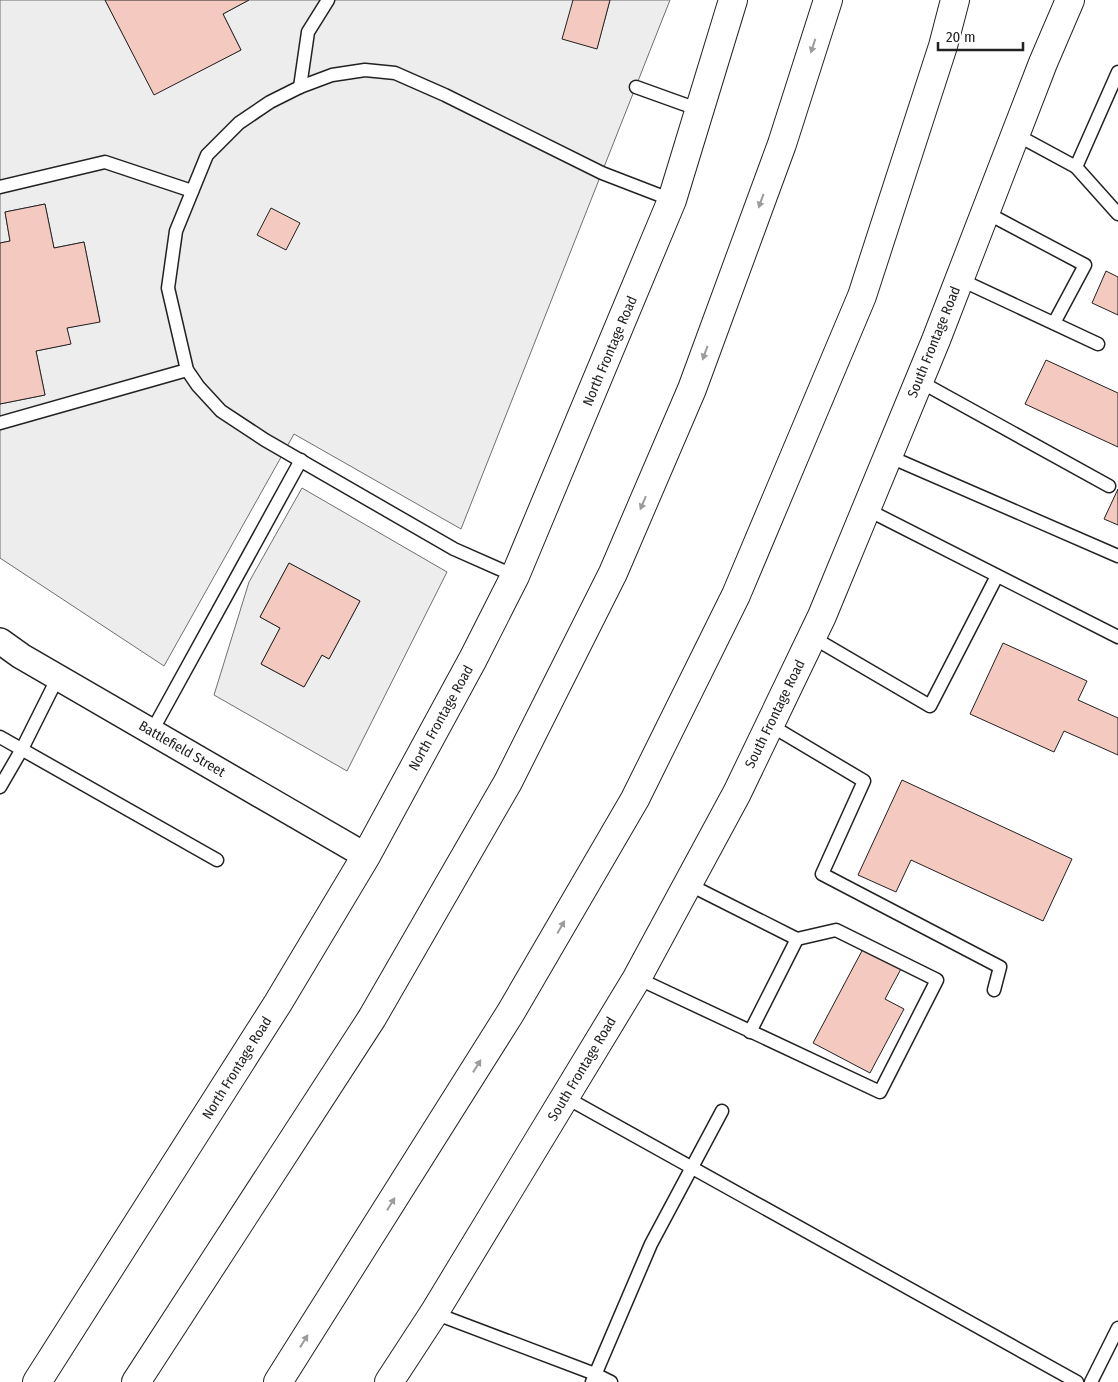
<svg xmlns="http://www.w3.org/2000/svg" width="1118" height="1382" viewBox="0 0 1118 1382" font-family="'Fira Sans Condensed',sans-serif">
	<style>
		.parking { fill: #ededed; stroke: #6f6f6f; fill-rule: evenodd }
		.building { fill: #f3c9c0; stroke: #222 }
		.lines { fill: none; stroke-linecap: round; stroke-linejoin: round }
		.lane-casing { stroke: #222; stroke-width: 15 }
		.street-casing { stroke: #222; stroke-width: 28 }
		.secondary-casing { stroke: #222; stroke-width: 30 }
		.highway-casing { stroke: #222; stroke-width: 30 }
		.lane { stroke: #fff; stroke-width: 12 }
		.street { stroke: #fff; stroke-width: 25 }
		.secondary { stroke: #fff; stroke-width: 28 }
		.highway { stroke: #fff; stroke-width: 28 }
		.oneway { fill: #9c9c9c }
		.labels { text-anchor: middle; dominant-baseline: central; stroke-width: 4; stroke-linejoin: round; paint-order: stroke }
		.street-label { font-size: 14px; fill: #222; stroke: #fff }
	</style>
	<rect width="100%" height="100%" fill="#fff"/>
	<g class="parking">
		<polygon points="0,0 105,0 154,94 241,50 223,14 249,0 573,0 597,48 610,0 670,0 461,529 294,434 164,666 0,558 0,404 45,395 36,351 70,344 67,328 100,321 84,242 54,248 45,204 5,212 10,241 0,243"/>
		<path d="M302 488 447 572 347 771 214 695 249 582ZM289 563 360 601 329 659 322 655 304 687 261 664 280 628 260 617Z"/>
	</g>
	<g class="building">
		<polygon points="105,0 249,0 223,14 241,50 154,95"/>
		<polygon points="573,0 610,0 597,49 562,39"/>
		<polygon points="45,204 54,248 84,242 100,322 67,328 71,344 36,351 45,395 0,404 0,243 10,241 5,212"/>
		<polygon points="271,208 300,223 286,250 257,235"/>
		<polygon points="1106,271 1118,277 1118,315 1092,303"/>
		<polygon points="1046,360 1118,393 1118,447 1025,404"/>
		<polygon points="1118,489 1118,525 1104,519"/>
		<polygon points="289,563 360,601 329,659 322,655 304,687 261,664 280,628 260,617"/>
		<polygon points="1003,643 1087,681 1078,700 1118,718 1118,755 1064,731 1054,752 970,714"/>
		<polygon points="902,780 1072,859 1043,921 911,860 896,892 858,875"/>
		<polygon points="864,947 902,967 885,999 904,1009 870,1073 813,1043"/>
	</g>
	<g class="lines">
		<defs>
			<g id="lane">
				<polyline points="300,87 308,32 328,0"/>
				<polyline points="636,87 700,110"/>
				<polyline points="1015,134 1076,167 1118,72"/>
				<polyline points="1076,167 1118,214"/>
				<polyline points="0,187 105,162 192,191"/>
				<polyline points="985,212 1085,265 1054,323"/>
				<polyline points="959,279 1098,344"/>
				<polyline points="919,381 1109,486"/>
				<polyline points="0,423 187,370"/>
				<polyline points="888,456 1118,556"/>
				<polyline points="866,509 1118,637"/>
				<polyline points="515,576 454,549 265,440 221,411 198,386 187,370 168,288 176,231 207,155 239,123 270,102 300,87 332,75 365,70 395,73 445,95 602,173 672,200"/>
				<polyline points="812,637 930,706 997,576"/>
				<polyline points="770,725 864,781 822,874 1000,967 994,990"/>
				<polyline points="152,731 301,460"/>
				<polyline points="0,737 217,860"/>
				<polyline points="0,787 22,749 58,677"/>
				<polyline points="637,978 880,1092 937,980 836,930 797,939 688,884"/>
				<polyline points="750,1032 797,939"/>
				<polyline points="565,1097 1077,1382"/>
				<polyline points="434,1313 595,1374 611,1382"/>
				<polyline points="592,1382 651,1244 722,1111"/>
				<polyline points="1091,1382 1118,1328"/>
			</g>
			<polyline id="street" points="0,641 21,656 366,856"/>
			<g id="secondary">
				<polyline points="37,1382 278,1003 366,856 473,659 515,576 672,200 733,0"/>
				<polyline points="389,1382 434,1313 637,978 737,793 822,616 936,340 1043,63 1070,0"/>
			</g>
			<g id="highway">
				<polyline points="136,1382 372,1018 508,782 613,573 692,389 782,144 828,0"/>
				<polyline points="278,1382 511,1012 635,799 736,595 862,296 943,46 955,0"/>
			</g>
		</defs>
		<use href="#lane" class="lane-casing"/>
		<use href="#street" class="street-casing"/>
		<use href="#secondary" class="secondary-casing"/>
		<use href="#highway" class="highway-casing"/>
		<use href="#lane" class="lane"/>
		<use href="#street" class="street"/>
		<use href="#secondary" class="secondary"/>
		<use href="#highway" class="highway"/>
	</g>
	<defs><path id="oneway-solid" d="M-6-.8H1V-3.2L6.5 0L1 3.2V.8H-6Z" transform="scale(1.25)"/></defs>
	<g class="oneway">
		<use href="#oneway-solid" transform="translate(813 46) rotate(108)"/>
		<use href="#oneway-solid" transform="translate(761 201) rotate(110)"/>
		<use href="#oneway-solid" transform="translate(705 353) rotate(110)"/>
		<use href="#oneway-solid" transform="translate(643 503) rotate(113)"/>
		<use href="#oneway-solid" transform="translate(561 927) rotate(-60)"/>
		<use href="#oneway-solid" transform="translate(477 1066) rotate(-58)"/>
		<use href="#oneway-solid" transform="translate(391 1204) rotate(-58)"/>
		<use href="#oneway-solid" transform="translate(304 1341) rotate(-58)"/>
	</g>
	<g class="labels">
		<g class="street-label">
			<text transform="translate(934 342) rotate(-68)">South Frontage Road</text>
			<text transform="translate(610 351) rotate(-67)">North Frontage Road</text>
			<text transform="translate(775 714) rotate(-64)">South Frontage Road</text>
			<text transform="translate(441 718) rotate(-61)">North Frontage Road</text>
			<text transform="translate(182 749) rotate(30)">Battlefield Street</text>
			<text transform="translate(237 1068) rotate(-58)">North Frontage Road</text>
			<text transform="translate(582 1069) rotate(-59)">South Frontage Road</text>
		</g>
	</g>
	<path d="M938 42v8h85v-8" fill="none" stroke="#222222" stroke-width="2.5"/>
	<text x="946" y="42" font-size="15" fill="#222222" stroke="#ffffff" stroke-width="4" paint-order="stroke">20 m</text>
</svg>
